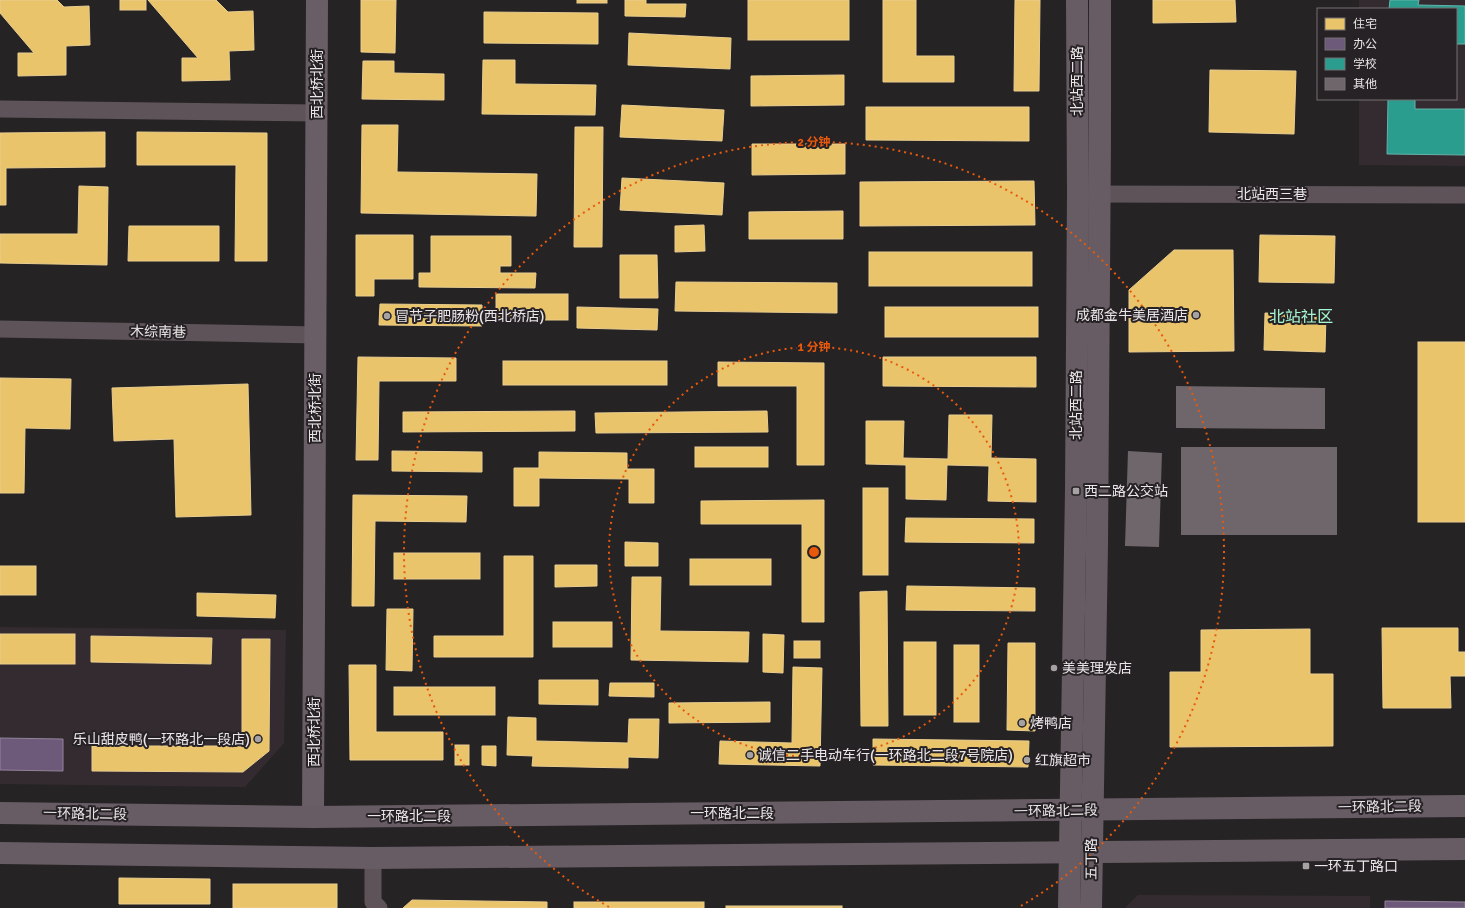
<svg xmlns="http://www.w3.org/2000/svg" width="1465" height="908" viewBox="0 0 1465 908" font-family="Signika,'Noto Sans SC',sans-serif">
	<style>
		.built { fill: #342b31 }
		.homes { fill: #e9c46a; stroke: #eace90 }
		.offices { fill: #6d597a; stroke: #93849b }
		.schools { fill: #2a9d8f; stroke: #64b3aa }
		.building { fill: #6f666b }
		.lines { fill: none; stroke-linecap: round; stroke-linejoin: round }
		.street { stroke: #5d5359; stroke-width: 17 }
		.secondary { stroke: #6a5e66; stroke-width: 22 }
		.primary { stroke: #675c63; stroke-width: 22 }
		.ring { fill: none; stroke: #e8590c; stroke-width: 2; stroke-dasharray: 2 4 }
		.poi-dot { fill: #a6a2a4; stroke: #272225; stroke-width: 1.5 }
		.labels { text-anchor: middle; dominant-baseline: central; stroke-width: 4; stroke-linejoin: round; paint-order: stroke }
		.street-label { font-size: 14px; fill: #ebe7e9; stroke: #272225 }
		.poi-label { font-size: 14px; fill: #ebe7e9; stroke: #272225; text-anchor: start }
		.quarter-label { font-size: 16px; fill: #a4f7ce; stroke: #272225 }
		.centre { fill: #e8590c; stroke: #272225; stroke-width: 2 }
		.ring-label { font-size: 12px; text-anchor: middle; font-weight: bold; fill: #e8590c; stroke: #272225; stroke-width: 4; stroke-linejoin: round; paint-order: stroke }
	</style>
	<rect width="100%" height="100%" fill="#262325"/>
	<g class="built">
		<polygon points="1359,0 1465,0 1465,166 1359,165 1359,99 1456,99 1456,9 1359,9"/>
		<polygon points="0,627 286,630 284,743 245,787 0,784"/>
		<polygon points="1138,895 1370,896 1370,908 1125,908"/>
	</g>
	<g class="homes">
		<polygon points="0,0 57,0 64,7 89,6 90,45 66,46 66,75 18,76 18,53 34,53 0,13"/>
		<rect x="120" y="0" width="26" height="10"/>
		<polygon points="148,0 216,0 228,12 253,11 254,50 229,51 230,80 182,81 182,58 198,58"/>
		<polygon points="361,0 396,0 395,53 361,52"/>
		<rect x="577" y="0" width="30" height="3"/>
		<polygon points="625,0 646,0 646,4 686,4 685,17 625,16"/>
		<rect x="748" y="0" width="101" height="40"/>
		<polygon points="883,0 916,0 916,56 954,56 954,82 883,82"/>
		<polygon points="1015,0 1040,0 1039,91 1014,91"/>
		<polygon points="1153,0 1235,0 1236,22 1153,23"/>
		<polygon points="484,12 598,13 598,44 484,43"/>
		<polygon points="629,33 731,38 730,69 628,65"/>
		<polygon points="483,60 515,60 515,84 596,85 595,115 482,114"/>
		<polygon points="363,61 394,61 394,73 444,74 444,100 362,99"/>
		<polygon points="1210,70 1296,71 1294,134 1209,132"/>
		<polygon points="844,75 844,105 751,106 751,76"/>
		<polygon points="622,105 724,110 722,141 620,137"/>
		<polygon points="866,107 1029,107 1029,141 866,140"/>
		<polygon points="362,125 398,125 397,172 537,174 536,216 361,213"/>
		<polygon points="575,127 603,127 602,247 574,247"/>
		<polygon points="105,132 105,167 6,168 6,205 0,205 0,133"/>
		<polygon points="137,132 267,133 267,261 235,261 236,165 137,165"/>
		<polygon points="752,144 845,144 845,174 752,175"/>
		<polygon points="622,178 724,183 722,215 620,210"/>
		<polygon points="1034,181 1035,225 860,226 860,182"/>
		<polygon points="79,186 108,187 107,265 0,263 0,234 78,234"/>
		<polygon points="843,211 843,239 749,239 749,212"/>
		<polygon points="704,225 705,251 675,252 675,226"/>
		<polygon points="129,226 219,226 219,261 128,261"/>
		<polygon points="356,235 413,235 413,279 374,279 374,296 356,296"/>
		<polygon points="1260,235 1335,236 1334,283 1259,282"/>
		<polygon points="431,236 511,236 511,266 500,266 500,273 536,273 535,288 419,287 419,273 431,273"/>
		<polygon points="1174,250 1233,250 1234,351 1129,352 1129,290"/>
		<rect x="869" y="252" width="163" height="34"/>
		<polygon points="620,255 657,255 658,298 620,298"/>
		<polygon points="676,282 837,283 837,313 675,311"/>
		<rect x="496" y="294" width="72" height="26"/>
		<polygon points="380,304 482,305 482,326 379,325"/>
		<polygon points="577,307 658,309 657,330 577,328"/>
		<rect x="885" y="307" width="153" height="30"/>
		<polygon points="1265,313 1326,315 1325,352 1264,350"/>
		<rect x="1418" y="342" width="47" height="180"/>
		<polygon points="358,357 456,358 456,381 379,381 378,460 356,460"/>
		<polygon points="883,357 1036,357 1036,387 883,386"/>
		<rect x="503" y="361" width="164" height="24"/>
		<polygon points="718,362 824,363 824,465 797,465 797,386 718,386"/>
		<polygon points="0,378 71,379 70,429 25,428 24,493 0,493"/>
		<polygon points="248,384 251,515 176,517 174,439 114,441 112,388"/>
		<polygon points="575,411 575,431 403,432 403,412"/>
		<polygon points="767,411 768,432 596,433 595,413"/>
		<polygon points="949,415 992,415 991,458 1036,459 1036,502 988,501 989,466 947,465 946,500 906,499 906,465 866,464 866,421 904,421 903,458 948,459"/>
		<rect x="695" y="447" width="73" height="20"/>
		<polygon points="392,451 482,452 482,472 392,471"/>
		<polygon points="539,452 627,453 627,469 654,469 654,503 629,503 629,479 539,478 539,506 514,506 514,468 539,468"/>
		<rect x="863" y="488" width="25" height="87"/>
		<polygon points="353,495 467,496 466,522 375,521 374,606 352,606"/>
		<polygon points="824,500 824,622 802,622 802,524 701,524 701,501"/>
		<polygon points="906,518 1034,519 1034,543 905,542"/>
		<polygon points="625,542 658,543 658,566 625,566"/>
		<rect x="394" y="553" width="86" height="26"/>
		<polygon points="504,556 533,556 533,657 434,657 434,636 504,636"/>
		<rect x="690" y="559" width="81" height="26"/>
		<polygon points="555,565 597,565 597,586 555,587"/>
		<rect x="0" y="566" width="36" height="29"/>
		<polygon points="632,577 661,577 660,631 749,632 748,662 631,660"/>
		<polygon points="907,586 1035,588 1035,611 906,610"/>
		<polygon points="887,591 888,726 861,726 860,592"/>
		<polygon points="197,593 276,595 275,618 197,616"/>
		<polygon points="387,609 413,609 412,671 386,670"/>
		<rect x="553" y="622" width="59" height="25"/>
		<polygon points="1382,628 1458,628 1458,652 1465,652 1465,676 1450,676 1451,708 1383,708"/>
		<polygon points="1310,629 1310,674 1333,674 1333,746 1170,747 1170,672 1201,672 1201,630"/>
		<rect x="0" y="634" width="75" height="30"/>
		<polygon points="763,634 784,635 783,673 763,672"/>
		<polygon points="91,636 212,638 211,664 91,662"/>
		<polygon points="242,639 270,639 269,751 243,772 92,771 92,746 242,746"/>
		<rect x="794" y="641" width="26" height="17"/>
		<rect x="904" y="642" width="32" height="73"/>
		<polygon points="1008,643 1035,643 1035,731 1007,730"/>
		<rect x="954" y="645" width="25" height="77"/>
		<polygon points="349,665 376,665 376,732 443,732 443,760 350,760"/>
		<polygon points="793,667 822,668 820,766 719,764 720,741 792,743"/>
		<polygon points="539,680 598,680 598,705 539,704"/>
		<polygon points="610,683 654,683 654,697 609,696"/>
		<rect x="394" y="687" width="101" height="28"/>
		<polygon points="770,702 770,722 669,723 669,703"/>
		<polygon points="508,717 536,718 536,741 628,743 629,719 659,719 658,758 628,757 628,768 532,766 533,756 507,755"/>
		<polygon points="873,739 1029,741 1028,767 873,765"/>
		<rect x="455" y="745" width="14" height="20"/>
		<polygon points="482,746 496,746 496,766 482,765"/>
		<polygon points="119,878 210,879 210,904 119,904"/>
		<rect x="233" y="884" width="104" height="24"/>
		<polygon points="412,900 547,902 547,908 403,908"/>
		<rect x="574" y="902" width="130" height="6"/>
		<rect x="726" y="906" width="116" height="2"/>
	</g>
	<g class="offices">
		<polygon points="0,738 63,739 63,771 0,770"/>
		<polygon points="1385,901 1465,902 1465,908 1385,908"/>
	</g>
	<g class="schools">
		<polygon points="1390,0 1419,0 1418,5 1465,6 1465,44 1456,44 1456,9 1389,9"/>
		<polygon points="1388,99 1415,99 1415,109 1465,109 1465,155 1387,154"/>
	</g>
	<g class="building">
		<polygon points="1176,386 1325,388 1325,429 1176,428"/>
		<rect x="1181" y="447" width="156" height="88"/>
		<polygon points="1128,451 1162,453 1159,547 1125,546"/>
	</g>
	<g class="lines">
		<g class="street">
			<polyline points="0,109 317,113"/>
			<polyline points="1088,194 1465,195"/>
			<polyline points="0,329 316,335"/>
			<polyline points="373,858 373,902 379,908"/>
		</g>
		<polyline class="secondary" points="313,817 317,0"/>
		<g class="primary">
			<polyline points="0,813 313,817 1465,806"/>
			<polyline points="0,853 373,858 1465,849"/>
			<polyline points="1069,908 1076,491 1078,194 1077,0"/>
			<polyline points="1091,908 1097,545 1100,138 1100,0"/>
		</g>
	</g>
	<g class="ring">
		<circle cx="814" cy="552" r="205"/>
		<path d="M609 907A410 410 0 1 1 1019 907"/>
	</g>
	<g class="poi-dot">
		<circle cx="1196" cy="315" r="4"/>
		<circle cx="387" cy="316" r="4"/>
		<rect x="1072" y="487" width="8" height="8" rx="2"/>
		<circle cx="1054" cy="668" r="4"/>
		<circle cx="1022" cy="723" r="4"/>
		<circle cx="258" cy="739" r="4"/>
		<circle cx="750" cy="755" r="4"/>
		<circle cx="1027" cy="760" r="4"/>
		<rect x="1302" y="862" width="8" height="8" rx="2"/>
	</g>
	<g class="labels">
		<g class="street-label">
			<text transform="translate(1077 81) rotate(-90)">北站西二路</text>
			<text transform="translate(317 84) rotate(-90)">西北桥北街</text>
			<text x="1272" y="194">北站西三巷</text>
			<text transform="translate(158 332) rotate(1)">木综南巷</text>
			<text transform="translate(1076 405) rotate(-90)">北站西二路</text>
			<text transform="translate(315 408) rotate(-90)">西北桥北街</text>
			<text transform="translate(314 732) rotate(-90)">西北桥北街</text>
			<text transform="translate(1380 807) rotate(-1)">一环路北二段</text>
			<text transform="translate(1056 811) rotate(-1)">一环路北二段</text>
			<text x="732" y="813">一环路北二段</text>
			<text transform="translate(85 814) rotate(1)">一环路北二段</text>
			<text x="409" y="816">一环路北二段</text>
			<text transform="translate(1091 859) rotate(-90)">五丁路</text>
		</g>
		<g class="poi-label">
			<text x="1188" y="315" text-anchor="end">成都金牛美居酒店</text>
			<text x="395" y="316">冒节子肥肠粉(西北桥店)</text>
			<text x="1084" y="491">西二路公交站</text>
			<text x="1062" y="668">美美理发店</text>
			<text x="1030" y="723">烤鸭店</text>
			<text x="250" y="739" text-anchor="end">乐山甜皮鸭(一环路北一段店)</text>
			<text x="758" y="755">诚信二手电动车行(一环路北二段7号院店)</text>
			<text x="1035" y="760">红旗超市</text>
			<text x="1314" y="866">一环五丁路口</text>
		</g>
		<g class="quarter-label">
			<text x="1301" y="317">北站社区</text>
		</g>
	</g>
	<circle cx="814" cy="552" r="6" class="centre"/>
	<g class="ring-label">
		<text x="814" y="146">2 分钟</text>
		<text x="814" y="351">1 分钟</text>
	</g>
	<rect x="1317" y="8" width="140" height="92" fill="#272225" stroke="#757173"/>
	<rect x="1325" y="18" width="20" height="12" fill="#e9c46a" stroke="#757173"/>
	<text x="1353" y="28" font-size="12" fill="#ebe7e9">住宅</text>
	<rect x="1325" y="38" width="20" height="12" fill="#6d597a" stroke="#757173"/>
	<text x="1353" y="48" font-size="12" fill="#ebe7e9">办公</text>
	<rect x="1325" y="58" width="20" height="12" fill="#2a9d8f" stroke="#757173"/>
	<text x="1353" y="68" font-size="12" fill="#ebe7e9">学校</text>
	<rect x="1325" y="78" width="20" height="12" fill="#6f666b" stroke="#757173"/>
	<text x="1353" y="88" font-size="12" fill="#ebe7e9">其他</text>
</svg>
